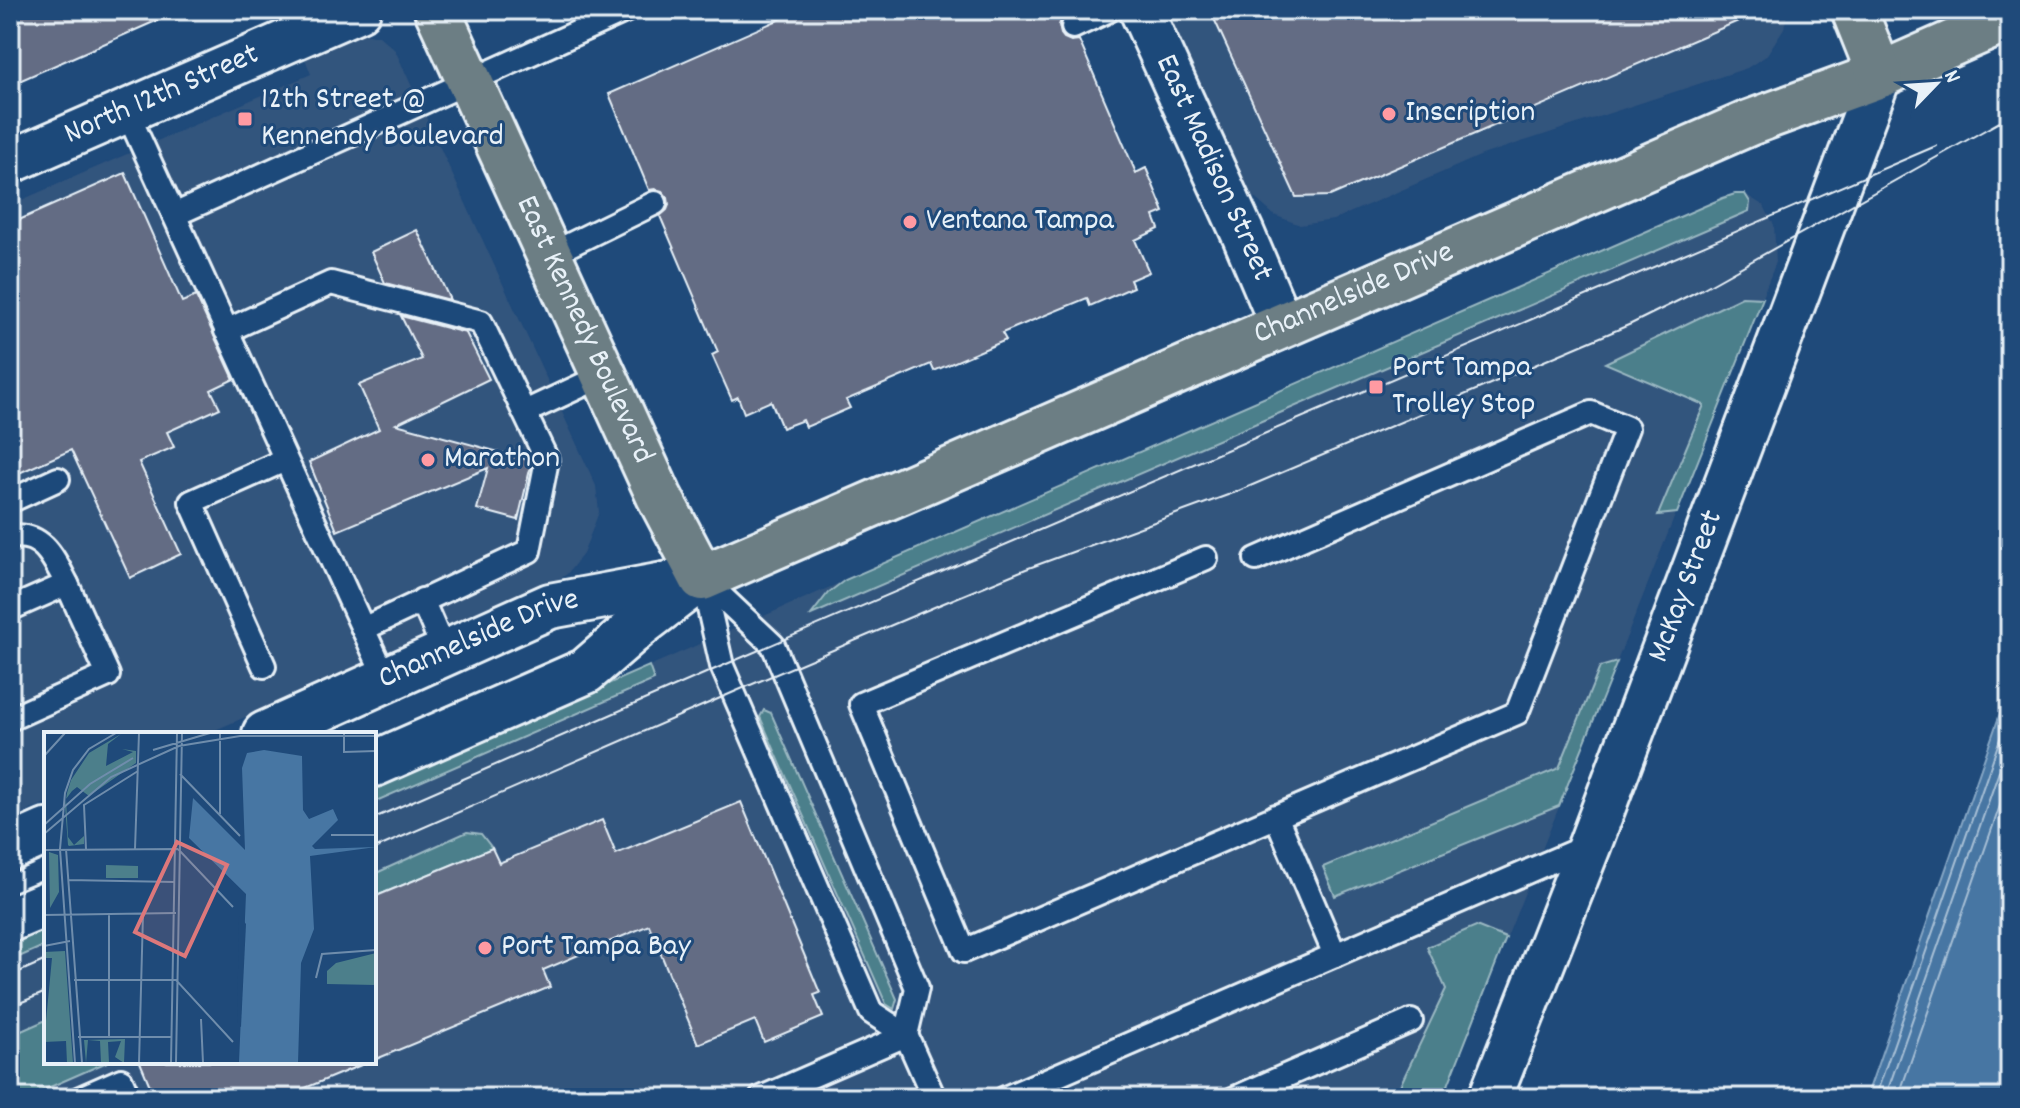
<svg xmlns="http://www.w3.org/2000/svg" width="2020" height="1108" viewBox="0 0 2020 1108" font-family="Dekko,sans-serif">
	<style>
		.built { fill: #33547d }
		.green { fill: #4c7f8b; stroke: #9ab8c2; stroke-width: 2 }
		.water { fill: #4776a3; stroke: #87a7c5; stroke-width: 2 }
		.lines { fill: none; stroke-linecap: round; stroke-linejoin: round }
		.shore { stroke: #a8c0d6; stroke-width: 2 }
		.building { fill: #636c84; stroke: #e8f1f8; stroke-width: 2 }
		.lane-casing { stroke: #e8f1f8; stroke-width: 28 }
		.street-casing { stroke: #e8f1f8; stroke-width: 48 }
		.secondary-casing { stroke: #e8f1f8; stroke-width: 50 }
		.primary-casing { stroke: #e8f1f8; stroke-width: 50 }
		.lane { stroke: #1f4a7a; stroke-width: 22 }
		.street { stroke: #1f4a7a; stroke-width: 42 }
		.secondary { stroke: #1f4a7a; stroke-width: 44 }
		.primary { stroke: #6c7e84; stroke-width: 44 }
		.tram { stroke: #e8f1f8; stroke-width: 2 }
		.poi-dot { fill: #ff9aa2; stroke: #1f4a7a; stroke-width: 3 }
		.labels { text-anchor: middle; dominant-baseline: central; stroke-width: 6; stroke-linejoin: round; paint-order: stroke }
		.street-label { font-size: 32px; fill: #e8f1f8; stroke: #1f4a7a }
		.poi-label { font-size: 32px; fill: #e8f1f8; stroke: #1f4a7a; text-anchor: start }
		.inset-road { fill: none; stroke: #6f8dac; stroke-width: 2 }
		.view { fill: #dd787b; fill-opacity: 0.15; stroke: #dd787b; stroke-width: 4 }
		.inset-edge { fill: none; stroke: #e8f1f8; stroke-width: 4 }
	</style>
	<rect width="100%" height="100%" fill="#1f4a7a"/>
	<filter id="ink" filterUnits="userSpaceOnUse"><feTurbulence type="fractalNoise" baseFrequency=".0125" numOctaves="2"/><feDisplacementMap in="SourceGraphic" scale="16" xChannelSelector="R" yChannelSelector="G"/><feConvolveMatrix kernelMatrix="1 2 1 2 8 2 1 2 1" color-interpolation-filters="sRGB"/></filter>
	<g filter="url(#ink)">
		<g class="built">
			<polygon points="1164,10 1788,10 1784,28 1766,56 1747,68 1482,155 1333,220 1300,225 1274,215 1249,193"/>
			<polygon points="362,33 379,36 395,50 596,486 599,512 583,554 567,574 550,585 206,734 46,734 46,803 10,819 10,205 311,74 304,56 349,35"/>
			<polygon points="1735,194 1745,194 1764,206 1774,225 1776,262 1443,1098 10,1098 10,945 46,929 46,1062 374,1062 374,786 1723,198"/>
		</g>
		<g class="green">
			<polygon points="1735,194 1745,194 1750,202 1749,211 811,615 828,593 845,580 1723,198"/>
			<polygon points="1742,297 1763,298 1677,513 1658,515 1704,405 1605,363"/>
			<polygon points="1617,662 1559,806 1335,896 1323,867 1559,768 1600,667"/>
			<polygon points="649,666 654,680 374,802 374,786"/>
			<polygon points="764,710 771,713 897,999 894,1009 886,1004 760,717"/>
			<polygon points="467,832 481,834 492,848 374,897 374,874"/>
			<polygon points="1476,926 1506,938 1445,1093 1439,1098 1383,1098 1397,1092 1446,989 1427,947"/>
			<polygon points="46,929 46,945 10,961 10,945"/>
			<polygon points="46,1020 46,1062 107,1062 25,1098 10,1098 10,1036"/>
		</g>
		<polygon class="water" points="2010,685 2010,1098 1866,1098"/>
		<g class="lines">
			<g class="shore">
				<polyline points="1875,1098 2010,710"/>
				<polyline points="1885,1098 2010,740"/>
				<polyline points="1898,1098 2010,777"/>
			</g>
		</g>
		<g class="building">
			<polygon points="10,10 181,10 10,85"/>
			<polygon points="801,10 1066,10 1068,14 1062,18 1059,25 1061,34 1064,38 1071,41 1079,40 1136,173 1146,168 1164,212 1154,216 1159,229 1135,240 1149,272 1130,280 1133,287 1090,306 1087,298 1002,333 1006,340 934,371 931,364 846,400 850,408 806,427 803,420 782,428 771,401 744,413 738,397 732,400 712,355 718,352 660,216 667,210 669,205 668,198 662,191 655,189 649,190 609,94"/>
			<polygon points="1210,10 1764,10 1330,196 1296,197"/>
			<polygon points="125,173 182,302 196,296 234,379 211,390 220,408 167,432 174,447 139,462 181,554 130,578 71,450 10,477 10,224"/>
			<polygon points="417,230 450,300 385,283 371,252"/>
			<polygon points="401,316 466,333 489,379 396,424 532,461 518,520 477,509 488,468 337,531 309,462 379,429 359,385 422,359"/>
			<polygon points="741,802 820,993 814,995 823,1017 764,1042 755,1020 698,1044 649,925 543,970 550,987 374,1060 374,897 492,848 499,863 602,820 616,854"/>
			<polygon points="140,1062 366,1062 366,1063 281,1098 155,1098"/>
		</g>
		<g class="lines">
			<defs>
				<g id="lane">
					<polyline points="1073,27 1109,10"/>
					<polyline points="127,112 386,679"/>
					<polyline points="174,215 627,10"/>
					<polyline points="549,255 655,203"/>
					<polyline points="226,331 331,283 481,322 547,460 529,551 363,629"/>
					<polyline points="525,412 604,375"/>
					<polyline points="10,501 58,479"/>
					<path d="M10 537C43 531 54 559 67 584"/>
					<polyline points="1206,558 861,704 964,951 1517,713 1627,428 1591,413 1256,559"/>
					<polyline points="702,578 722,666 871,1012 906,1035 934,1098"/>
					<polyline points="702,578 773,645 917,988 906,1035"/>
					<polyline points="422,600 445,653"/>
					<polyline points="10,609 67,584 108,675 10,719"/>
					<polyline points="264,666 191,502 285,460"/>
					<polyline points="1276,816 1335,955"/>
					<polyline points="80,1098 121,1080 129,1098"/>
					<polyline points="761,1098 906,1035"/>
					<polyline points="1005,1098 1589,845"/>
					<polyline points="1235,1098 1411,1021"/>
				</g>
				<g id="street">
					<path id="s1" d="M1141 10 1243 234 1282 326"/>
					<path id="s2" d="M10 162 359 10"/>
					<path id="s3" d="M1490 1098 1590 844 1880 75"/>
				</g>
				<g id="secondary">
					<path id="s4" d="M265 734 550 606 702 578"/>
					<polyline points="374,764 586,671 638,626 693,584"/>
					<polyline points="10,848 46,832"/>
					<polyline points="10,919 46,904"/>
				</g>
				<g id="primary">
					<path id="s5" d="M437 10 659 496 702 578 1749 123 1880 75 2010 18"/>
					<polyline points="1854,10 1880,75"/>
				</g>
			</defs>
			<use href="#lane" class="lane-casing"/>
			<use href="#street" class="street-casing"/>
			<use href="#secondary" class="secondary-casing"/>
			<use href="#primary" class="primary-casing"/>
			<use href="#lane" class="lane"/>
			<use href="#street" class="street"/>
			<use href="#secondary" class="secondary"/>
			<use href="#primary" class="primary"/>
			<g class="tram">
				<polyline points="374,818 722,666 1936,146"/>
				<polyline points="374,849 734,692 939,605 1026,569 1236,492 1631,324 1702,289 2010,116"/>
				<polyline points="10,976 46,960"/>
				<polyline points="10,1007 46,992"/>
			</g>
		</g>
	</g>
	<g class="poi-dot">
		<circle cx="1389" cy="114" r="8"/>
		<rect x="237" y="111" width="16" height="16" rx="4"/>
		<circle cx="910" cy="222" r="8"/>
		<rect x="1368" y="379" width="16" height="16" rx="4"/>
		<circle cx="428" cy="460" r="8"/>
		<circle cx="485" cy="948" r="8"/>
	</g>
	<g class="labels">
		<g class="street-label">
			<text stroke="none"><textPath href="#s2" startOffset="166">North 12th Street</textPath></text>
			<text stroke="none"><textPath href="#s1" startOffset="174">East Madison Street</textPath></text>
			<text stroke="none"><textPath href="#s5" startOffset="1338">Channelside Drive</textPath></text>
			<text stroke="none"><textPath href="#s5" startOffset="352">East Kennedy Boulevard</textPath></text>
			<text stroke="none"><textPath href="#s3" startOffset="548">McKay Street</textPath></text>
			<text stroke="none"><textPath href="#s4" startOffset="234">Channelside Drive</textPath></text>
		</g>
		<g class="poi-label">
			<text x="261" y="101">12th Street @<tspan x="261" dy="37">Kennendy Boulevard</tspan></text>
			<text x="1405" y="114">Inscription</text>
			<text x="926" y="222">Ventana Tampa</text>
			<text x="1392" y="369">Port Tampa<tspan x="1392" dy="37">Trolley Stop</tspan></text>
			<text x="444" y="460">Marathon</text>
			<text x="501" y="948">Port Tampa Bay</text>
		</g>
	</g>
	<g transform="translate(44 732)">
		<rect width="332" height="332" fill="#1f4a7a"/>
		<path d="M77 2 64 12 62 34 89 20 78 17 92 19V31L45 64 33 55 28 59 22 67 24 105 30 113 40 104V112L25 114 24 113 21 74 23 61 27 48 45 21ZM5 120 14 123 15 160 6 176ZM62 133 94 134V146H62ZM21 219 29 331H23L22 309 0 310 8 226H0V220ZM332 221V253L283 252V239L292 231ZM81 307 80 331 71 325 77 309 64 310 65 331H57L56 309 44 308 42 331 40 308Z" fill="#4c7f8b"/>
		<path d="M220 18 258 24 259 78 265 87 289 77 294 88 268 114 271 117 332 115 266 124 270 197 257 231 254 331H195L202 162 145 106 149 66 201 118 198 36 203 21Z" fill="#4776a3"/>
		<path d="M195 184 202 192 197 295 193 293Z" fill="#1f4a7a"/>
		<path class="inset-road" d="M300 1V20L332 19M109 18 166 1M0 24 21 1M136 42 196 104M176 82V1M0 93 46 52 89 26M0 102 67 45 135 14 196 4H332M287 103H332M16 117 31 331M16 117 21 61 29 38 45 17 72 1M22 117 38 331M42 117 40 73 94 39M91 117 95 1M134 117 189 175M0 118 134 117M24 148 131 150M0 183 132 181M0 214 26 209M272 246 278 222 332 218M30 248H132L189 310M157 287 159 331M34 305H128M65 305V182M95 331 99 182M127 331 133 1M132 331 138 1"/>
		<path class="view" d="M133 110 183 133 141 224 91 200Z"/>
		<rect width="332" height="332" class="inset-edge"/>
	</g>
	<rect width="2020" height="1108" fill="none" stroke="#1f4a7a" stroke-width="40"/>
	<rect x="20" y="20" width="1980" height="1068" fill="none" stroke="#e8f1f8" stroke-width="3" filter="url(#ink)"/>
	<g transform="translate(1936 84) rotate(65)" stroke="#1f4a7a" stroke-width="6" paint-order="stroke">
	<path d="M0-6L14 30L0 20L-14 30Z" fill="#e8f1f8"/>
	<text y="-12" font-size="22" font-weight="bold" text-anchor="middle" fill="#e8f1f8">N</text>
	</g>
</svg>
